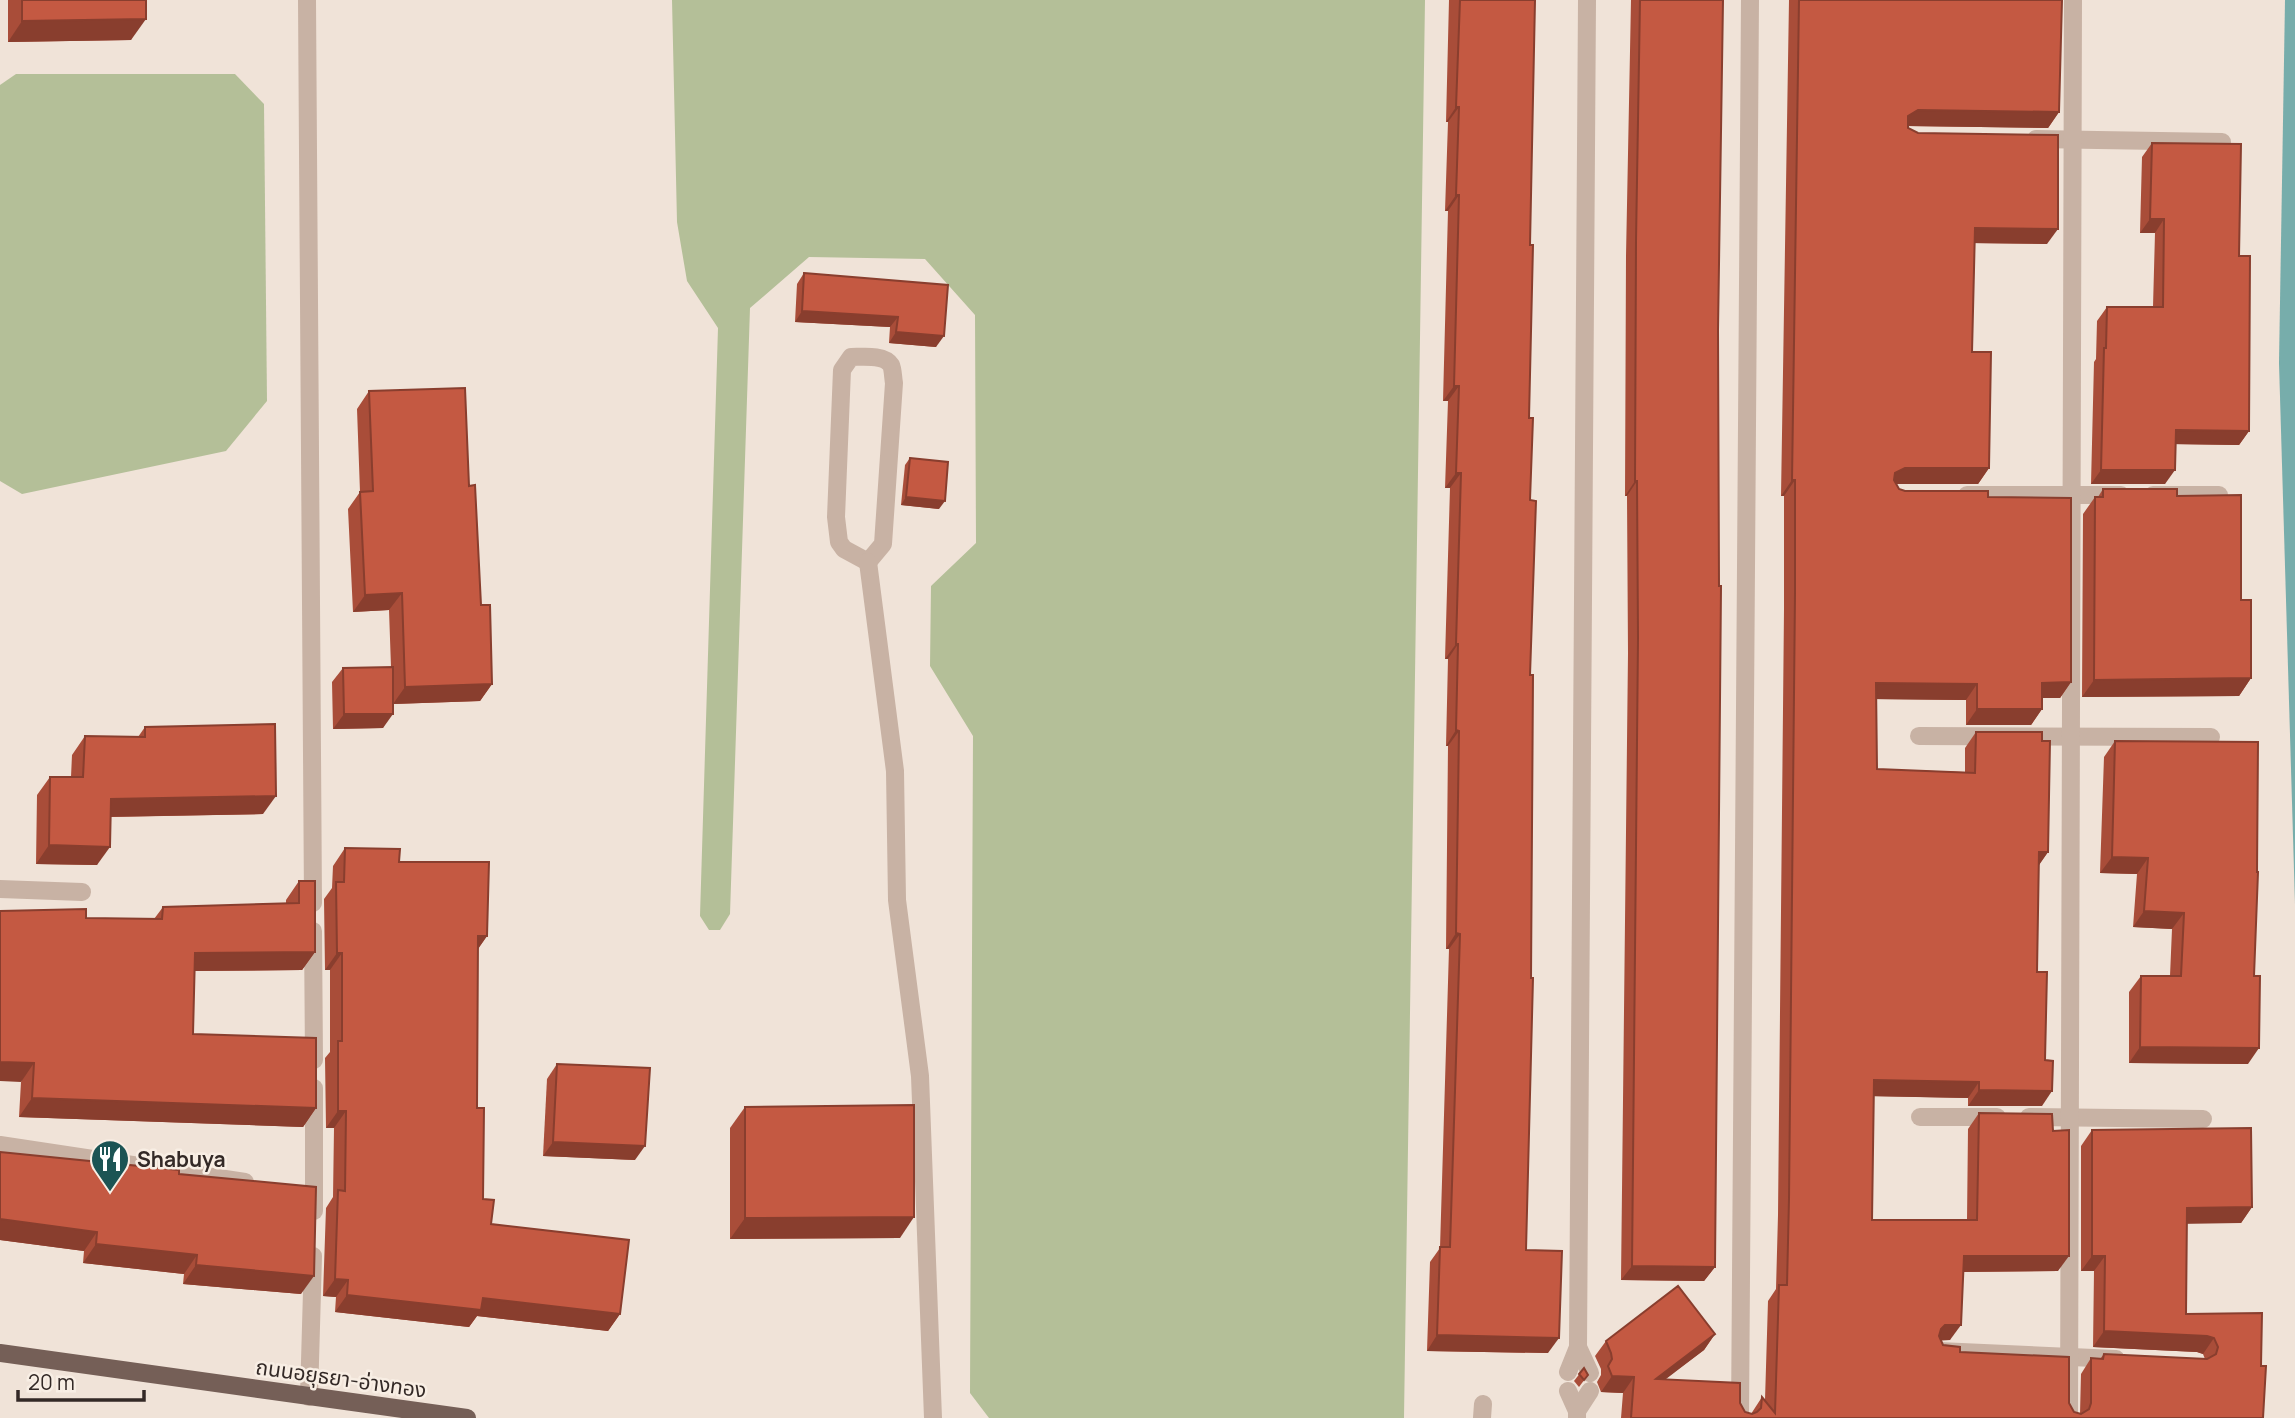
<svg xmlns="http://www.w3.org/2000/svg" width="2295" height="1418" viewBox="0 0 2295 1418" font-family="Manrope,'Noto Sans Thai',sans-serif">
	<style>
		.green { fill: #b4bf98 }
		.water { fill: #77adab }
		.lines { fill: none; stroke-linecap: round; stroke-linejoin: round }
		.lane { stroke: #c8b2a4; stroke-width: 18 }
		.street { stroke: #c8b2a4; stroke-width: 18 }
		.primary { stroke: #755f57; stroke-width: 18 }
		.wall { fill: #a94d39 }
		.shaded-wall { fill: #893e2e }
		.building { fill: #c45942; stroke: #893e2e; stroke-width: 2 }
		.labels { text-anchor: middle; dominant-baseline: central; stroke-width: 5; stroke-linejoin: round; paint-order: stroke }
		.poi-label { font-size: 21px; font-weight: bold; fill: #332926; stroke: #f8eee4; text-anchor: start }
		.street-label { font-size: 21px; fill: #332926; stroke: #f8eee4 }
	</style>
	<rect width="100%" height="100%" fill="#f0e3d8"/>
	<g class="green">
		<polygon points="672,0 1425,0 1404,1418 989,1418 970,1393 973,736 930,666 931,586 976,543 975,315 925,259 809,257 750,308 730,914 720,930 709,930 700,916 718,328 687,281 677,222"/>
		<polygon points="16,74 235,74 264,104 267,401 226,451 22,494 0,481 0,85"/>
	</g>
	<polygon class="water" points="2285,0 2295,0 2295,904 2279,363"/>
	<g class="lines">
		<g class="lane">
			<path d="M851 357C862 357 884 354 891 365 893 369 893 378 894 383L883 544 868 562 844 549 839 542 836 517 842 370Z"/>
			<polyline points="868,562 895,771 897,900 920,1076 933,1418"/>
			<polyline points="1482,1418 1483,1404"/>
		</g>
		<g class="street">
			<polyline points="307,0 313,903"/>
			<polyline points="2036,139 2222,142"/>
			<polyline points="1967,495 2121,495"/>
			<polyline points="2153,495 2219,495"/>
			<polyline points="1919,736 2211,737"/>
			<polyline points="0,889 82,892"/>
			<polyline points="313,931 314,1060"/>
			<polyline points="314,1088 314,1211"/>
			<polyline points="1920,1117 1997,1117"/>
			<polyline points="2029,1117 2203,1119"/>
			<polyline points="0,1145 245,1182"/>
			<polyline points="1578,1347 1590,1373"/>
			<polyline points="1939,1351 2116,1359"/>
			<polyline points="1568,1372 1578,1347 1587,0"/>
			<polyline points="1568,1391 1577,1411 1577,1418"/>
			<polyline points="309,1397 313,1256"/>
			<polyline points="1577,1411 1590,1391"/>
			<polyline points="1740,1418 1750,0"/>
			<polyline points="2069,1418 2073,0"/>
		</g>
		<polyline class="primary" points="0,1353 467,1418"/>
	</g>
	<g class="wall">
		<polygon points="8,0 146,0 131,40 8,42"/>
		<polygon points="1449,0 1535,0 1530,245 1530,675 1526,1250 1548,1353 1427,1351 1430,1262 1440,1248 1449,949 1446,949 1448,746 1446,746 1448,659 1445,659 1450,488 1445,488 1448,401 1443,401 1448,211 1445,211 1448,122 1446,122"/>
		<polygon points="1631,0 1723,0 1718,330 1715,1267 1704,1281 1621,1280 1628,653 1627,496 1625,496 1626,256"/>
		<polygon points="1789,0 2062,0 2059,112 2048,128 1908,126 1908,128 2047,244 1975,243 1972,352 1989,468 1978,484 1896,484 1899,489 1905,491 1988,497 2071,682 2060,698 2042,698 2042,709 2031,725 1966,725 1966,700 1876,699 1877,769 1965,772 1965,748 1976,732 2048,852 2038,866 2037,972 2042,1106 1968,1106 1968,1098 1873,1096 1872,1220 1967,1220 1968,1129 1979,1113 2058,1271 1963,1272 1950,1340 1941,1340 1943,1345 2069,1403 2074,1412 2080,1414 2081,1374 2091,1358 2100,1359 2104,1354 2205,1359 2203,1354 2197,1352 2093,1347 2094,1271 2081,1271 2081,1146 2092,1130 2252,1207 2241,1223 2187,1223 2186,1314 2261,1366 2263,1418 1621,1418 1623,1393 1601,1392 1597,1382 1601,1375 1601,1369 1595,1356 1606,1341 1715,1334 1704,1350 1665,1379 1740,1403 1745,1412 1751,1414 1762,1397 1765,1400 1768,1301 1776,1289 1778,1215 1784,609 1784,496 1781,496"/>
		<polygon points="2152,143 2239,256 2249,431 2239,445 2176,444 2165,484 2091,484 2094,362 2096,359 2097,321 2107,307 2153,307 2155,233 2140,233 2142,157"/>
		<polygon points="804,273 948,285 936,347 889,343 890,327 795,322 797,284"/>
		<polygon points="369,391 469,486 481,605 492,684 480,701 393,704 383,728 333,729 332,682 343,668 391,667 389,610 353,612 348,509 360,492 357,409"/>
		<polygon points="910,458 939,509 901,505 905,465"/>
		<polygon points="2103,489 2177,496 2241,600 2251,678 2239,696 2082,697 2083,514 2095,497 2098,497"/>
		<polygon points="145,727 263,814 111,817 97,865 36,864 37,795 50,777 71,777 72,755 85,736 138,737"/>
		<polygon points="2115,741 2248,1064 2129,1063 2129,992 2141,976 2170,976 2172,929 2133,927 2137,874 2100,873 2104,757"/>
		<polygon points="345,848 399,862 487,936 478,949 477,1108 483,1199 491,1224 620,1314 608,1331 477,1316 469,1327 335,1312 336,1297 323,1296 326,1208 333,1197 334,1128 326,1128 325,1058 330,1052 330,970 325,970 324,899 332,888 333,866"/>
		<polygon points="299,881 315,952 302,970 194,971 193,1034 316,1108 303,1127 19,1117 21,1082 86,918 154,919 163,907 286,904 286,900"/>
		<polygon points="557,1064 635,1160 543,1156 547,1079"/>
		<polygon points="745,1107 900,1238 730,1239 730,1128"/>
		<polygon points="179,1174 301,1294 183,1284 184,1274 83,1263 84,1251 0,1240"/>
		<polygon points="1584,1368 1588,1375 1579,1387 1574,1381"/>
	</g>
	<g class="shaded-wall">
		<polygon points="146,19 131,40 8,42 22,21"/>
		<polygon points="1456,107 1459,107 1448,122 1446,122"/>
		<polygon points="1918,110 2059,112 2048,128 1907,126 1908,116"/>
		<polygon points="1456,195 1459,195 1448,211 1445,211"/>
		<polygon points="2150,219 2164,219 2155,233 2140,233"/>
		<polygon points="1975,228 2058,229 2047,244 1964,243"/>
		<polygon points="802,311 898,317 890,327 795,322"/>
		<polygon points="896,332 944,336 936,347 889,343"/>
		<polygon points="1454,386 1459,386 1448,401 1443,401"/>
		<polygon points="2176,430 2249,431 2239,445 2166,444"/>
		<polygon points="1905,468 1989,468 1978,484 1894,484 1885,489 1895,473"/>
		<polygon points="2101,470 2175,470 2165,484 2091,484"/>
		<polygon points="1456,473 1461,473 1450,488 1445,488"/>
		<polygon points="1792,480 1795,480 1784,496 1781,496"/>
		<polygon points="1635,481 1637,481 1627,496 1625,496"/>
		<polygon points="906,497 945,501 939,509 901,505"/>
		<polygon points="402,593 389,610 353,612 365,595"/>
		<polygon points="1456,644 1458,644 1448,659 1445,659"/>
		<polygon points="2251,678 2239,696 2082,697 2094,680"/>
		<polygon points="2071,682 2060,698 2031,698 2042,683"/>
		<polygon points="1876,683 1977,684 1966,700 1866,699"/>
		<polygon points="492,684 480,701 393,704 405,687"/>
		<polygon points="1977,709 2042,709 2031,725 1966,725"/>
		<polygon points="344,714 393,714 383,728 333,729"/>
		<polygon points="1456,730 1459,731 1448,746 1446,746"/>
		<polygon points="276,796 263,814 98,817 111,799"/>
		<polygon points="49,845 110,847 97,865 36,864"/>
		<polygon points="2039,852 2048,852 2037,868"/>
		<polygon points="2112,857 2148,858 2137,874 2100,873"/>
		<polygon points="2144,911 2184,913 2172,929 2133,927"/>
		<polygon points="1456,933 1460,934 1449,949 1446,949"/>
		<polygon points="478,936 487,936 475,953"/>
		<polygon points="315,952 302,970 182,971 195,953"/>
		<polygon points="337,953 342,953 330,970 325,970"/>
		<polygon points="2140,1047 2259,1048 2248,1064 2129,1063"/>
		<polygon points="0,1062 34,1063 21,1082 0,1081"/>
		<polygon points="1874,1080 1979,1082 1968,1098 1863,1096"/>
		<polygon points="1979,1090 2052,1091 2042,1106 1968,1106"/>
		<polygon points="32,1098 316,1108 303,1127 19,1117"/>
		<polygon points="338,1111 346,1111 334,1128 326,1128"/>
		<polygon points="553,1142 645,1146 635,1160 543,1156"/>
		<polygon points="2252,1207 2241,1223 2177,1224 2187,1208"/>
		<polygon points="914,1217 900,1238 730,1239 745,1218"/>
		<polygon points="0,1219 97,1232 84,1251 0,1240"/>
		<polygon points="96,1244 197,1255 184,1274 83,1263"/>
		<polygon points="1964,1256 2069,1256 2058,1271 1953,1272"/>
		<polygon points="2092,1256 2105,1256 2094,1271 2081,1271"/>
		<polygon points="196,1265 314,1276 301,1294 183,1284"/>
		<polygon points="1632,1266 1715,1267 1704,1281 1621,1280"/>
		<polygon points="335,1279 348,1280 336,1297 323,1296"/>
		<polygon points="347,1295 483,1298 620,1314 608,1331 477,1316 469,1327 335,1312"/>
		<polygon points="1945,1325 1961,1325 1950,1340 1934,1341 1941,1329"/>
		<polygon points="2104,1331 2207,1336 2214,1338 2203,1354 2197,1352 2093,1347"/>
		<polygon points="1715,1334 1704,1350 1645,1395 1656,1379"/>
		<polygon points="1437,1335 1559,1338 1548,1353 1427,1351"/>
		<polygon points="1612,1376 1634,1377 1623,1393 1601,1392"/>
	</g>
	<g class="building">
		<polygon points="22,0 146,0 146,19 22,21"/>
		<polygon points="1460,0 1535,0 1530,245 1533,245 1529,418 1533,418 1530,500 1536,501 1530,675 1533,675 1531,978 1533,978 1526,1250 1562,1251 1559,1338 1437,1335 1440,1247 1450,1247 1460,934 1456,933 1459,731 1456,730 1458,644 1456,644 1461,473 1456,473 1459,386 1454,386 1459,195 1456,195 1459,107 1456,107"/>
		<polygon points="1640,0 1723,0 1718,330 1719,586 1721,586 1715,1267 1632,1266 1638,638 1637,481 1635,481 1636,241"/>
		<polygon points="1799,0 2062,0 2059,112 1918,110 1908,116 1908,128 1918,133 2058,135 2058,229 1975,228 1972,352 1991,352 1989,468 1905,468 1895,473 1894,480 1899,489 1905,491 1988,491 1988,497 2071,498 2071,682 2042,683 2042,709 1977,709 1977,684 1876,683 1877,769 1975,773 1976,732 2042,732 2042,741 2050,741 2048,852 2039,852 2037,972 2047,972 2045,1060 2053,1061 2052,1091 1979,1090 1979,1082 1874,1080 1872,1220 1977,1220 1979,1113 2052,1114 2053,1131 2069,1130 2069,1256 1964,1256 1961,1325 1945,1325 1941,1329 1939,1336 1943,1345 1960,1347 1960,1352 2069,1357 2069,1403 2074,1412 2081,1414 2089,1409 2091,1403 2091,1358 2103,1359 2104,1354 2207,1359 2216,1354 2218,1347 2214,1338 2207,1336 2104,1331 2105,1256 2092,1256 2092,1130 2251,1128 2252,1207 2187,1208 2186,1314 2262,1313 2261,1366 2266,1366 2263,1418 1631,1418 1634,1377 1612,1376 1608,1366 1612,1359 1611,1353 1606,1341 1678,1286 1715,1334 1656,1379 1740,1383 1740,1403 1745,1412 1752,1414 1757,1412 1761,1408 1762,1397 1775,1413 1779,1285 1787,1285 1789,1199 1795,593 1795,480 1792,480"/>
		<polygon points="2152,143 2241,144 2239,256 2250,256 2249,431 2176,430 2175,470 2101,470 2104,348 2106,348 2107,307 2163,307 2164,219 2150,219"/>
		<polygon points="804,273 948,285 944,336 896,332 898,317 802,311"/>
		<polygon points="465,388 469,486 475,485 481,605 490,605 492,684 405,687 402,593 365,595 360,492 373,491 369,391"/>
		<polygon points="910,458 948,462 945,501 906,497"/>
		<polygon points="2103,489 2177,489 2177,496 2241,495 2241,600 2251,600 2251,678 2094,680 2095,497 2103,497"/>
		<polygon points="393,667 393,714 344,714 343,668"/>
		<polygon points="275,724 276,796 111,799 110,847 49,845 50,777 83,777 85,736 145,737 145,727"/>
		<polygon points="2115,741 2258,742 2257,872 2258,872 2254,976 2260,976 2259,1048 2140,1047 2141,976 2181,976 2184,913 2144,911 2148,858 2112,857"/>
		<polygon points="345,848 400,849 399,862 489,862 487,936 478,936 477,1108 484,1108 483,1199 494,1200 491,1224 629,1240 620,1314 483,1298 481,1310 347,1295 348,1280 335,1279 338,1190 345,1191 346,1111 338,1111 338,1041 342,1041 342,953 337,953 336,882 344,882"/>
		<polygon points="299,881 315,881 315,952 195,953 193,1034 316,1038 316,1108 32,1098 34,1063 0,1062 0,911 86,909 86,918 162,919 163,907 299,903"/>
		<polygon points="557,1064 650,1068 645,1146 553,1142"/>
		<polygon points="914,1105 914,1217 745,1218 745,1107"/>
		<polygon points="0,1152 179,1170 179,1174 316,1187 314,1276 196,1265 197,1255 96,1244 97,1232 0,1219"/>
		<polygon points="1584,1368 1588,1375 1584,1380 1579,1374"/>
	</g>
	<defs>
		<symbol id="restaurant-pin" viewBox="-11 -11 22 30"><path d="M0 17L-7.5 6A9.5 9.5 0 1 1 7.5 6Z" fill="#1c5454" stroke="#f8eee4"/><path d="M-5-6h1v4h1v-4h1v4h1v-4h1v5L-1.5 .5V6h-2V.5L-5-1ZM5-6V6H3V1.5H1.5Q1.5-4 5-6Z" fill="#fff"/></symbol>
	</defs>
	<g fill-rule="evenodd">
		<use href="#restaurant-pin" x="88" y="1137" width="44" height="60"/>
	</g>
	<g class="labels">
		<g class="poi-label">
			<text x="137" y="1159">Shabuya</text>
		</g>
		<g class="street-label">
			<text transform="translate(341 1378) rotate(8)">ถนนอยุธยา-อ่างทอง</text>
		</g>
	</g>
	<path d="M18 1390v10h126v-10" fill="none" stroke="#332926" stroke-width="3.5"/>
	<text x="28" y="1390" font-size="21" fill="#332926" stroke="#f8eee4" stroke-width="5" paint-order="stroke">20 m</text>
</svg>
